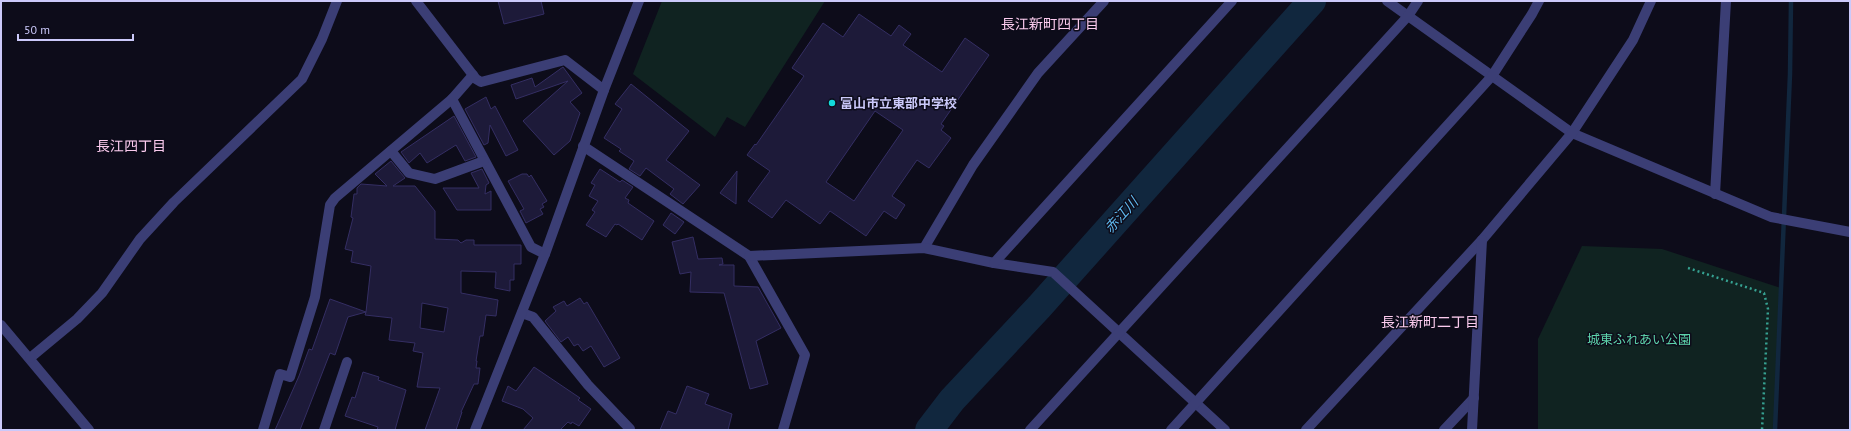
<svg xmlns="http://www.w3.org/2000/svg" width="1851" height="431" viewBox="0 0 1851 431" font-family="'PT Sans','Noto Sans JP',sans-serif">
	<style>
		.green { fill: #102321 }
		.lines { fill: none; stroke-linecap: round; stroke-linejoin: round }
		.stream { stroke: #11273e; stroke-width: 4.5 }
		.river { stroke: #11273e; stroke-width: 28 }
		.building { fill: #1d1a39; stroke: #342e63; fill-rule: evenodd }
		.path { stroke: #36a292; stroke-width: 2.5; stroke-dasharray: 2 3; stroke-linecap: butt }
		.minor { stroke: #3b3e75; stroke-width: 10 }
		.poi-dot { fill: #13dbdd; stroke: #0d0c1a; stroke-width: 1.5 }
		.labels { text-anchor: middle; dominant-baseline: central; stroke-width: 3; stroke-linejoin: round; paint-order: stroke }
		.poi-label { font-size: 13px; font-weight: bold; fill: #cbc9fa; stroke: #0d0c1a; text-anchor: start }
		.park-label { font-size: 13px; fill: #5dd3ab; stroke: #0d0c1a }
		.neighbourhood-label { font-size: 14px; fill: #fbcbee; stroke: #0d0c1a }
		.water-label { font-size: 14px; font-style: italic; fill: #60bbf1; stroke: #0d0c1a }
	</style>
	<rect width="100%" height="100%" fill="#0d0c1a"/>
	<g class="green">
		<polygon points="662,1 825,1 745,127 727,117 715,137 633,74"/>
		<polygon points="1582,246 1662,249 1781,288 1774,430 1538,430 1538,339"/>
	</g>
	<g class="lines">
		<polyline class="stream" points="1775,430 1790,74 1791,1"/>
		<polyline class="river" points="929,430 952,400 1039,307 1312,1"/>
	</g>
	<g class="building">
		<polygon points="498,1 541,1 544,14 504,24"/>
		<path d="M859 14 891 36 899 25 911 34 903 45 942 72 965 38 989 55 941 124 944 126 941 130 951 138 929 168 917 160 892 196 905 205 896 219 884 211 866 236 830 211 820 224 786 200 772 218 748 201 770 171 747 155 755 144 756 145 804 76 792 68 823 23 843 37ZM875 111 903 130 854 201 826 182Z"/>
		<polygon points="563,67 582,93 570,102 580,113 570,141 554,155 523,121 568,81 516,99 511,85 532,78 535,87"/>
		<polygon points="631,84 689,131 666,160 700,185 683,204 670,194 674,189 646,168 640,176 629,169 634,161 619,151 621,149 604,138 622,109 615,104"/>
		<polygon points="486,97 491,109 495,106 518,150 506,156 490,125 488,143 484,145 465,109"/>
		<polygon points="454,116 476,157 465,161 456,145 427,163 420,153 409,163 401,152"/>
		<path d="M391 161 405 178 393 186H415L435 211V239L458 240 461 243 466 240H474V245H521V264H514V280H510V291L495 288 496 272 461 271V293L498 300 496 316 486 315 483 336H480L476 361H477L476 368H480L478 384H474L461 412H462L456 430H425L440 388 417 387 423 353 413 351 415 343 389 340 392 318 365 315 366 312 348 317 335 355 330 353 300 430H275L299 376 309 349 312 350 330 299 366 312 371 266 351 262 353 251 345 249 353 218 351 217 354 194H357V188L361 184 387 186 375 174ZM422 303 448 308 444 332 420 328Z"/>
		<polygon points="482,169 489,183 486,185 485,194 491,191 491,210 457,210 443,188 479,188 471,173"/>
		<polygon points="600,169 620,182 622,180 633,187 625,198 629,200 628,203 654,221 642,240 618,224 617,225 615,224 606,237 586,225 595,212 592,210 598,201 589,196 595,185 591,183"/>
		<polygon points="737,171 736,204 720,193"/>
		<polygon points="522,174 527,174 529,177 531,175 547,201 542,204 544,207 540,209 543,214 526,223 520,211 524,209 508,181"/>
		<polygon points="671,213 684,222 675,234 663,225"/>
		<polygon points="693,237 698,259 722,258 723,264 719,265 734,265 734,286 758,287 781,328 756,341 768,384 750,389 724,293 690,292 691,272 680,274 672,242"/>
		<polygon points="580,298 584,304 587,302 620,358 604,367 591,346 583,351 578,344 574,346 568,337 561,342 545,321 556,311 553,307 564,301 567,306"/>
		<polygon points="534,367 580,398 578,400 591,409 579,426 572,422 571,424 568,422 560,430 523,430 533,418 523,409 502,401 508,386 516,391"/>
		<polygon points="363,372 379,377 378,380 406,390 395,430 377,430 378,427 345,416 352,397 355,398"/>
		<polygon points="687,386 709,394 705,404 732,414 728,430 660,430 668,411 676,414"/>
	</g>
	<g class="lines">
		<polyline class="path" points="1688,268 1764,293 1768,309 1762,430"/>
		<g class="minor">
			<polyline points="416,1 476,79 481,82 565,60 604,90"/>
			<polyline points="1387,1 1572,133 1771,217 1850,232"/>
			<polyline points="452,99 531,247 545,254"/>
			<polyline points="583,146 749,256 805,355 783,430"/>
			<polyline points="391,151 409,173 435,179 484,161"/>
			<polyline points="1715,194 1726,1"/>
			<polyline points="924,248 973,165 1038,73 1104,1"/>
			<polyline points="749,256 924,248 994,263 1053,272 1225,430"/>
			<polyline points="994,263 1232,1"/>
			<polyline points="522,313 533,317 588,385 630,429"/>
			<polyline points="1,325 89,430"/>
			<polyline points="30,358 77,319 102,293 140,239 174,202 302,79 322,39 337,1"/>
			<polyline points="263,430 280,374 290,377 315,297 330,205 335,198 452,99 473,75"/>
			<polyline points="324,430 347,362"/>
			<polyline points="475,430 545,254 604,90 639,1"/>
			<polyline points="1030,430 1408,16 1418,1"/>
			<polyline points="1171,430 1492,76 1532,14 1539,1"/>
			<polyline points="1306,430 1482,240 1572,133 1633,40 1651,1"/>
			<polyline points="1444,430 1474,398"/>
			<polyline points="1472,430 1482,240"/>
		</g>
	</g>
	<circle class="poi-dot" cx="832" cy="103" r="4"/>
	<g class="labels">
		<g class="poi-label">
			<text x="840" y="103">富山市立東部中学校</text>
		</g>
		<g class="park-label">
			<text x="1639" y="339">城東ふれあい公園</text>
		</g>
		<g class="neighbourhood-label">
			<text x="1050" y="24">長江新町四丁目</text>
			<text x="131" y="146">長江四丁目</text>
			<text x="1430" y="322">長江新町二丁目</text>
		</g>
		<g class="water-label">
			<text transform="translate(1121 215) rotate(-48)">赤江川</text>
		</g>
	</g>
	<rect width="1851" height="431" fill="none" stroke="#cbc9fa" stroke-width="4"/>
	<path d="M18 34v6h115v-6" fill="none" stroke="#cbc9fa" stroke-width="2"/>
	<text x="24" y="34" font-size="12" fill="#cbc9fa" stroke="#0d0c1a" stroke-width="3" paint-order="stroke">50 m</text>
</svg>
